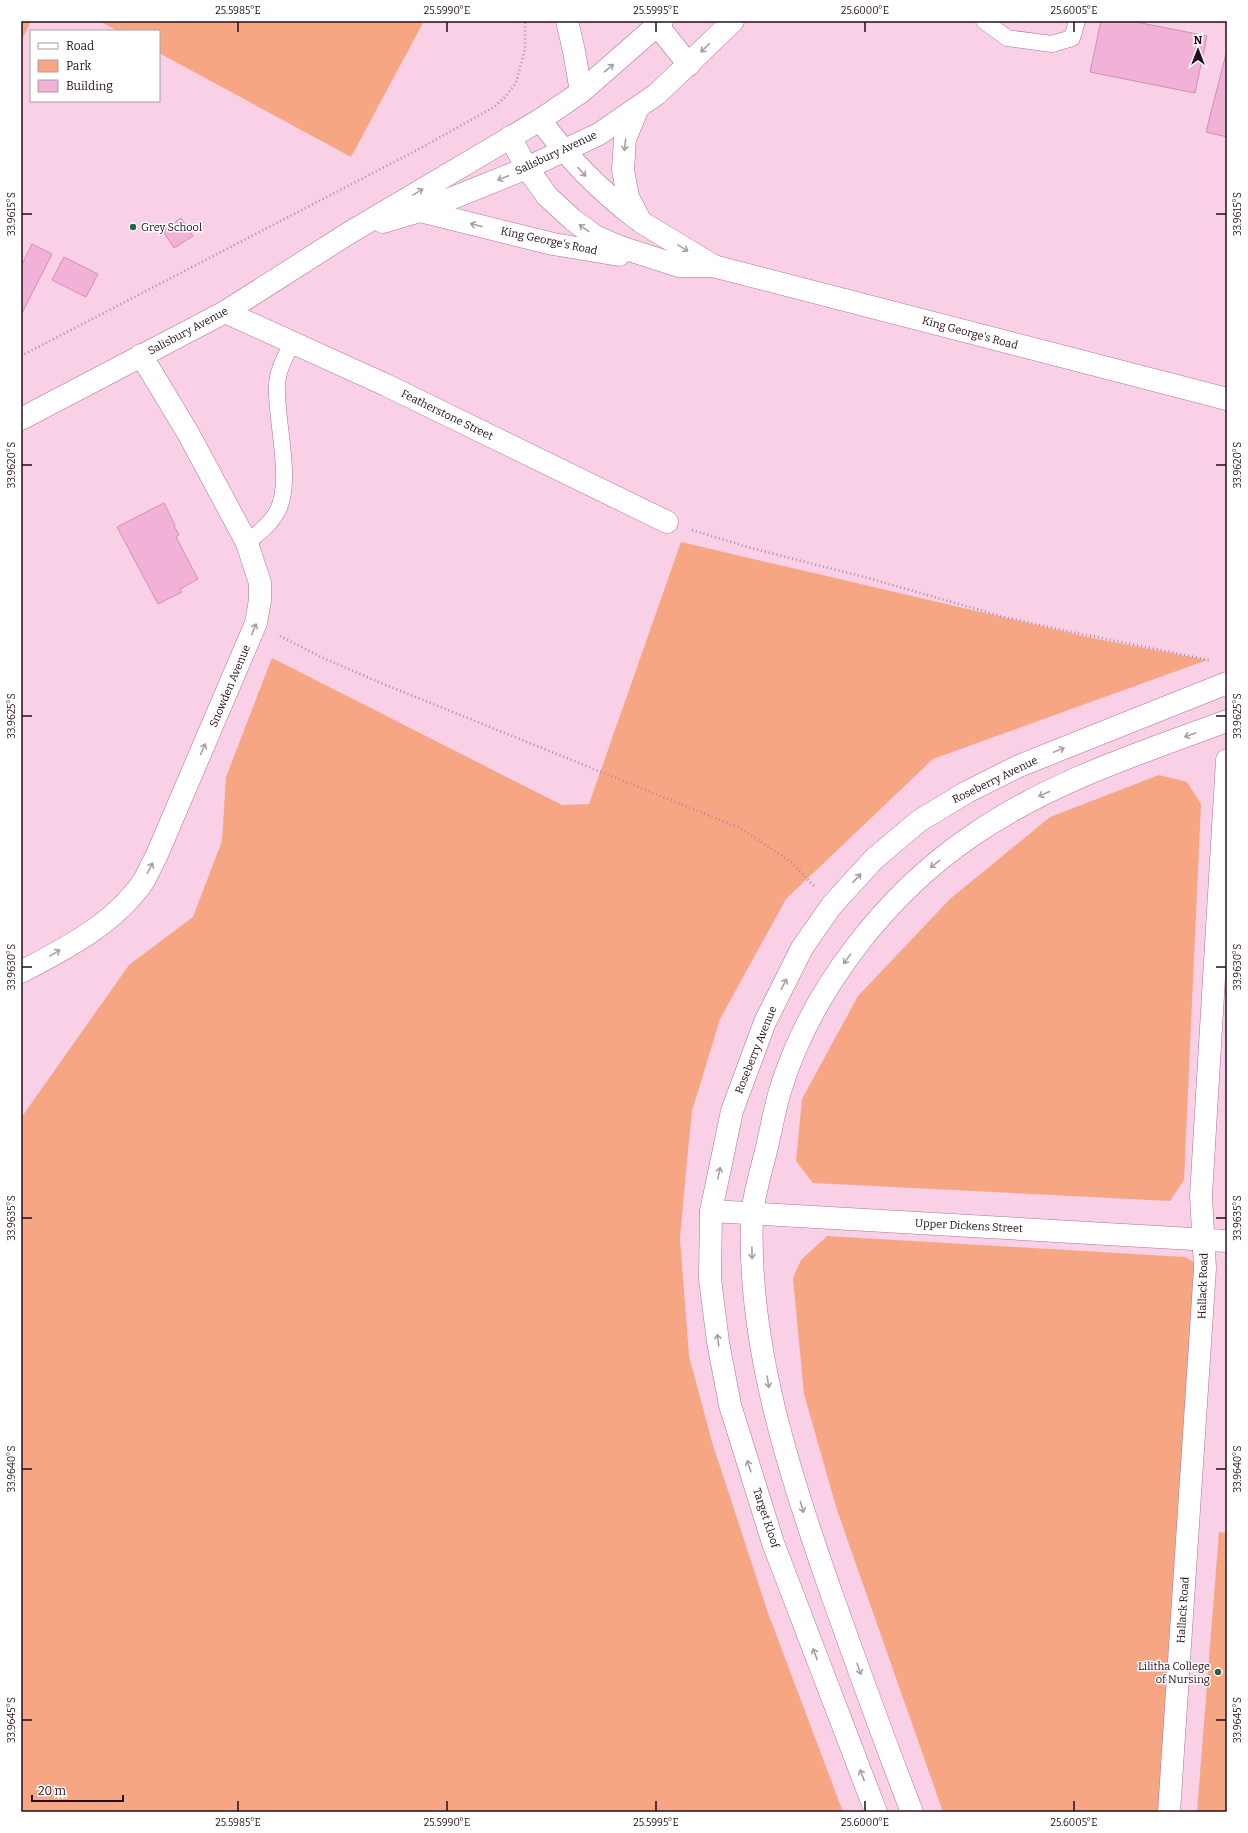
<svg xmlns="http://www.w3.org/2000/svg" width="1248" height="1833" viewBox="0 0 1248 1833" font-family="Bitter,serif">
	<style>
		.green { fill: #f6a683 }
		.building { fill: #f2b1d6; stroke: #cf90b4 }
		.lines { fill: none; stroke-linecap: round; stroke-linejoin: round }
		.service-casing { stroke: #af7295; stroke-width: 17 }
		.minor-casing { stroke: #af7295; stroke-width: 23 }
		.secondary-casing { stroke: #af7295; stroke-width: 23 }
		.path { stroke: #ab899c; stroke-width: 2.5; stroke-dasharray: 1 3; stroke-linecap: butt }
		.service { stroke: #fff; stroke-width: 16 }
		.minor { stroke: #fff; stroke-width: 22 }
		.secondary { stroke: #fff; stroke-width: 22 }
		.oneway { stroke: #a79ea4 }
		.ticks { fill: none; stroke: #240d1b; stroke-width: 1.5 }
		.poi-dot { fill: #2a634c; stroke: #fff; stroke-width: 1.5 }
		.labels { text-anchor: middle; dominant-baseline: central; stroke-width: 3; stroke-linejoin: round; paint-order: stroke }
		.street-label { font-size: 11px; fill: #240d1b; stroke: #fff }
		.poi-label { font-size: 11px; fill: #240d1b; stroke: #fff; text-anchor: start }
		.neatline { fill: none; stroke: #240d1b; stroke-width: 1.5 }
		.ticks-label { font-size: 10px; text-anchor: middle; fill: #240d1b }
	</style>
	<rect width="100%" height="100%" fill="#f9d0e6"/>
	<g class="green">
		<polygon points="21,21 31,21 21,42"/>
		<polygon points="99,21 424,21 351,157 159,53 159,31 118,31"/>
		<polygon points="681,542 1092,638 1207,660 933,759 786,899 720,1019 692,1111 687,1161 680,1238 689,1356 712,1442 768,1613 843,1812 21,1812 21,1118 129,965 193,917 222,841 226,777 272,658 562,805 589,804"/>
		<polygon points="1159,775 1187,782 1201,804 1184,1180 1170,1201 813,1183 796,1161 802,1099 858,996 950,899 1050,817"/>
		<polygon points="827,1236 1185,1257 1205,1268 1169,1812 943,1812 837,1510 804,1394 793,1278 801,1260"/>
		<polygon points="1219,1532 1227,1533 1227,1812 1197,1812"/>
	</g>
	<g class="building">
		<polygon points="1101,21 1131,21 1207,36 1195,93 1090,72"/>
		<polygon points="1227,50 1227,137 1206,132"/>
		<polygon points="181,218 193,236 174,248 163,231"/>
		<polygon points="32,244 52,254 21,315 21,266"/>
		<polygon points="64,257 98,274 86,297 52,280"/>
		<polygon points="164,503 175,525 174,526 179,535 176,537 198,579 180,589 182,592 158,604 117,527"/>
	</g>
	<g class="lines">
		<defs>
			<g id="service">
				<polyline points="984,21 1007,38 1052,44 1072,38 1077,21"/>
				<path d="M247 543C258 533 270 525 277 512 294 481 275 420 277 384 278 369 286 355 293 342"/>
			</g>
			<g id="minor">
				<polyline points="567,21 574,51 581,92"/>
				<polyline points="654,21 689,65"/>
				<polyline points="638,108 625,139 623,170 628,197 641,222 712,265"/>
				<path d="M540 120C570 160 597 188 637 219"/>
				<polyline points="510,137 527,168 547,196 573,220 595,236 620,247 679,266 713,266 1227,399"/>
				<polyline points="420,211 553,244 619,255"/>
				<polyline points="383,222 420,211 527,168 599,134 657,94 733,21"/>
				<polyline points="225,312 386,385 667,522"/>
				<polyline points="21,419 225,312 349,233 540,120 581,92 662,21"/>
				<path d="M21 972C65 949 114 924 143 882 148 874 151 865 156 857L256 623 260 600V583L247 543 188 433 141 355"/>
				<polyline points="711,1211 1227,1241"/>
				<polyline points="1169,1812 1205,1268 1201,1196 1227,760"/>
			</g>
			<g id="secondary">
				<polyline points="876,1812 773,1543 730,1405 718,1342 710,1279 711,1211 732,1111 765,1022 802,948 832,905 874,859 919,821 967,792 1019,766 1227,683"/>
				<path d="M912 1812C884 1740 858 1668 832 1595 790 1476 747 1345 752 1217 753 1196 761 1172 766 1151 771 1131 774 1111 780 1091 811 990 886 894 973 835 1050 782 1140 753 1227 721"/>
			</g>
		</defs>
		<use href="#service" class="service-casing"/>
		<use href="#minor" class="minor-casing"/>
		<use href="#secondary" class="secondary-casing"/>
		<g class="path">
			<polyline points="21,356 421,148 494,107 505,97 516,83 525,49 525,21"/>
			<polyline points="692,530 747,547 868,578 1004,617 1062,630 1209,660"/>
			<polyline points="280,636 321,657 381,683 740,828 791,862 814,886"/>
		</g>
		<use href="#service" class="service"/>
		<use href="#minor" class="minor"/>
		<use href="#secondary" class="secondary"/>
	</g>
	<defs><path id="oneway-shaft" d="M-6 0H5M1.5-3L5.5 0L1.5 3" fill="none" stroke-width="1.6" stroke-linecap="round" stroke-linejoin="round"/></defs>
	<g class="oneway">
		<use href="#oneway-shaft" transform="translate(705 48) rotate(135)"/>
		<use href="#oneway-shaft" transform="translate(609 68) rotate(-40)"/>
		<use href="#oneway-shaft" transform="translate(625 145) rotate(97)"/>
		<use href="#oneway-shaft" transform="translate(582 172) rotate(48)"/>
		<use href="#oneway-shaft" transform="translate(503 178) rotate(158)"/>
		<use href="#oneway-shaft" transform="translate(418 192) rotate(-31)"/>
		<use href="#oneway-shaft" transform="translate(476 225) rotate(-166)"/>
		<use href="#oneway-shaft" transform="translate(584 228) rotate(-144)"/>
		<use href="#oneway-shaft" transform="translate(683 248) rotate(31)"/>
		<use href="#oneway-shaft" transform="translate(254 629) rotate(-68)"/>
		<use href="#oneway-shaft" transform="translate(1190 735) rotate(160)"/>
		<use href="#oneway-shaft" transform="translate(203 749) rotate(-66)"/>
		<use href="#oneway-shaft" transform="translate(1059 750) rotate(-22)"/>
		<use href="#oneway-shaft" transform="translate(1044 794) rotate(155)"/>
		<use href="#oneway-shaft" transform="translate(935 864) rotate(142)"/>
		<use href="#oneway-shaft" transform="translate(150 868) rotate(-62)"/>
		<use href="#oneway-shaft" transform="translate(857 878) rotate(-47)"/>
		<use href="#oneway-shaft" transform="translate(55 953) rotate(-31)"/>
		<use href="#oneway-shaft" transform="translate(847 959) rotate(126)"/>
		<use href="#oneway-shaft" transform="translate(784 984) rotate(-63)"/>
		<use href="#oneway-shaft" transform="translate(719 1173) rotate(-78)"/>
		<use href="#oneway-shaft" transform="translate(752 1253) rotate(89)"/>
		<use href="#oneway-shaft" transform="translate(718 1340) rotate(-98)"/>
		<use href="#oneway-shaft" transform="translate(768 1382) rotate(81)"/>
		<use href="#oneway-shaft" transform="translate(749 1466) rotate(-108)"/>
		<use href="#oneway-shaft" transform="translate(802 1507) rotate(74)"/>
		<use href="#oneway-shaft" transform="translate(815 1654) rotate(-111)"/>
		<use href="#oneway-shaft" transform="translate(859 1669) rotate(71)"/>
		<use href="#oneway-shaft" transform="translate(862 1775) rotate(-111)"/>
	</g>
	<path class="ticks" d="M238 22V32M447 22V32M656 22V32M865 22V32M1074 22V32M22 214H32M1216 214H1226M22 465H32M1216 465H1226M22 716H32M1216 716H1226M22 967H32M1216 967H1226M22 1218H32M1216 1218H1226M22 1469H32M1216 1469H1226M22 1720H32M1216 1720H1226M238 1801V1811M447 1801V1811M656 1801V1811M865 1801V1811M1074 1801V1811"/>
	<g class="poi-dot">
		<circle cx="133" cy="227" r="4"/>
		<circle cx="1218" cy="1672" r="4"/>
	</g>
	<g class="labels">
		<g class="street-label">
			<text transform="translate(556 153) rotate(-25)">Salisbury Avenue</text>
			<text transform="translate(549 241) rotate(12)">King George's Road</text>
			<text transform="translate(188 331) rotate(-28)">Salisbury Avenue</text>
			<text transform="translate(970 333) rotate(15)">King George's Road</text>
			<text transform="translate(447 415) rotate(26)">Featherstone Street</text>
			<text transform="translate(230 686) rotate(-67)">Snowden Avenue</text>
			<text transform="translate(995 780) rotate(-26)">Roseberry Avenue</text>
			<text transform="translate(756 1050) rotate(-68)">Roseberry Avenue</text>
			<text transform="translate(969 1226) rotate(3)">Upper Dickens Street</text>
			<text transform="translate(1203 1286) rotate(-88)">Hallack Road</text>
			<text transform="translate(766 1518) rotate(72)">Target Kloof</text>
			<text transform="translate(1183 1610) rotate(-86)">Hallack Road</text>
		</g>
		<g class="poi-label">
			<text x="141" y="227">Grey School</text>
			<text x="1210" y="1666" text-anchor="end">Lilitha College<tspan x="1210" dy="13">of Nursing</tspan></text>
		</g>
	</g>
	<rect width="1248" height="1833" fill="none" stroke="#ffffff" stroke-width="44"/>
	<rect x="30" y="30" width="130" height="72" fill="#ffffff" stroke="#a79ea4"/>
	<rect x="38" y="43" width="20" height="6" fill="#ffffff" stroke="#a79ea4"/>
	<text x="66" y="50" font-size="12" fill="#240d1b">Road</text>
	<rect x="38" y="60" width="20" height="12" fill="#f6a683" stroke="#a79ea4"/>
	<text x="66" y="70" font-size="12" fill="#240d1b">Park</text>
	<rect x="38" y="80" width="20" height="12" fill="#f2b1d6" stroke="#a79ea4"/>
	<text x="66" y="90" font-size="12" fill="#240d1b">Building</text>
	<g transform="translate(1198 50)" stroke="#ffffff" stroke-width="3" paint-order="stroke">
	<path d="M0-3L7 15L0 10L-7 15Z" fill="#240d1b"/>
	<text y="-6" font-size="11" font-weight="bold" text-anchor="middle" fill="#240d1b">N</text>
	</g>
	<path d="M32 1795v6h91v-6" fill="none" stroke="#240d1b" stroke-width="2"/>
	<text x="38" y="1795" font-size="12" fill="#240d1b" stroke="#ffffff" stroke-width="3" paint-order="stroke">20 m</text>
	<rect x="22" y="22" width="1204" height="1789" class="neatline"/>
	<g class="ticks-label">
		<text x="238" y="14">25.5985°E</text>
		<text x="447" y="14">25.5990°E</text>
		<text x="656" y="14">25.5995°E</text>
		<text x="865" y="14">25.6000°E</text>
		<text x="1074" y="14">25.6005°E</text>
		<text transform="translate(11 214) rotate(-90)" y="4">33.9615°S</text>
		<text transform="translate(1237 214) rotate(-90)" y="4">33.9615°S</text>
		<text transform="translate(11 465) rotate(-90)" y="4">33.9620°S</text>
		<text transform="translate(1237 465) rotate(-90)" y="4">33.9620°S</text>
		<text transform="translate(11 716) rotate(-90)" y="4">33.9625°S</text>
		<text transform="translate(1237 716) rotate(-90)" y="4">33.9625°S</text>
		<text transform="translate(11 967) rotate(-90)" y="4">33.9630°S</text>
		<text transform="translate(1237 967) rotate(-90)" y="4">33.9630°S</text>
		<text transform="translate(11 1218) rotate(-90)" y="4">33.9635°S</text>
		<text transform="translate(1237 1218) rotate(-90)" y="4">33.9635°S</text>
		<text transform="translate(11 1469) rotate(-90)" y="4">33.9640°S</text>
		<text transform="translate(1237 1469) rotate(-90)" y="4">33.9640°S</text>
		<text transform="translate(11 1720) rotate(-90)" y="4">33.9645°S</text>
		<text transform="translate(1237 1720) rotate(-90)" y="4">33.9645°S</text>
		<text x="238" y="1826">25.5985°E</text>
		<text x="447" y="1826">25.5990°E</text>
		<text x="656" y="1826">25.5995°E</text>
		<text x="865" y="1826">25.6000°E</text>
		<text x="1074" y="1826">25.6005°E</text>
	</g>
</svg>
